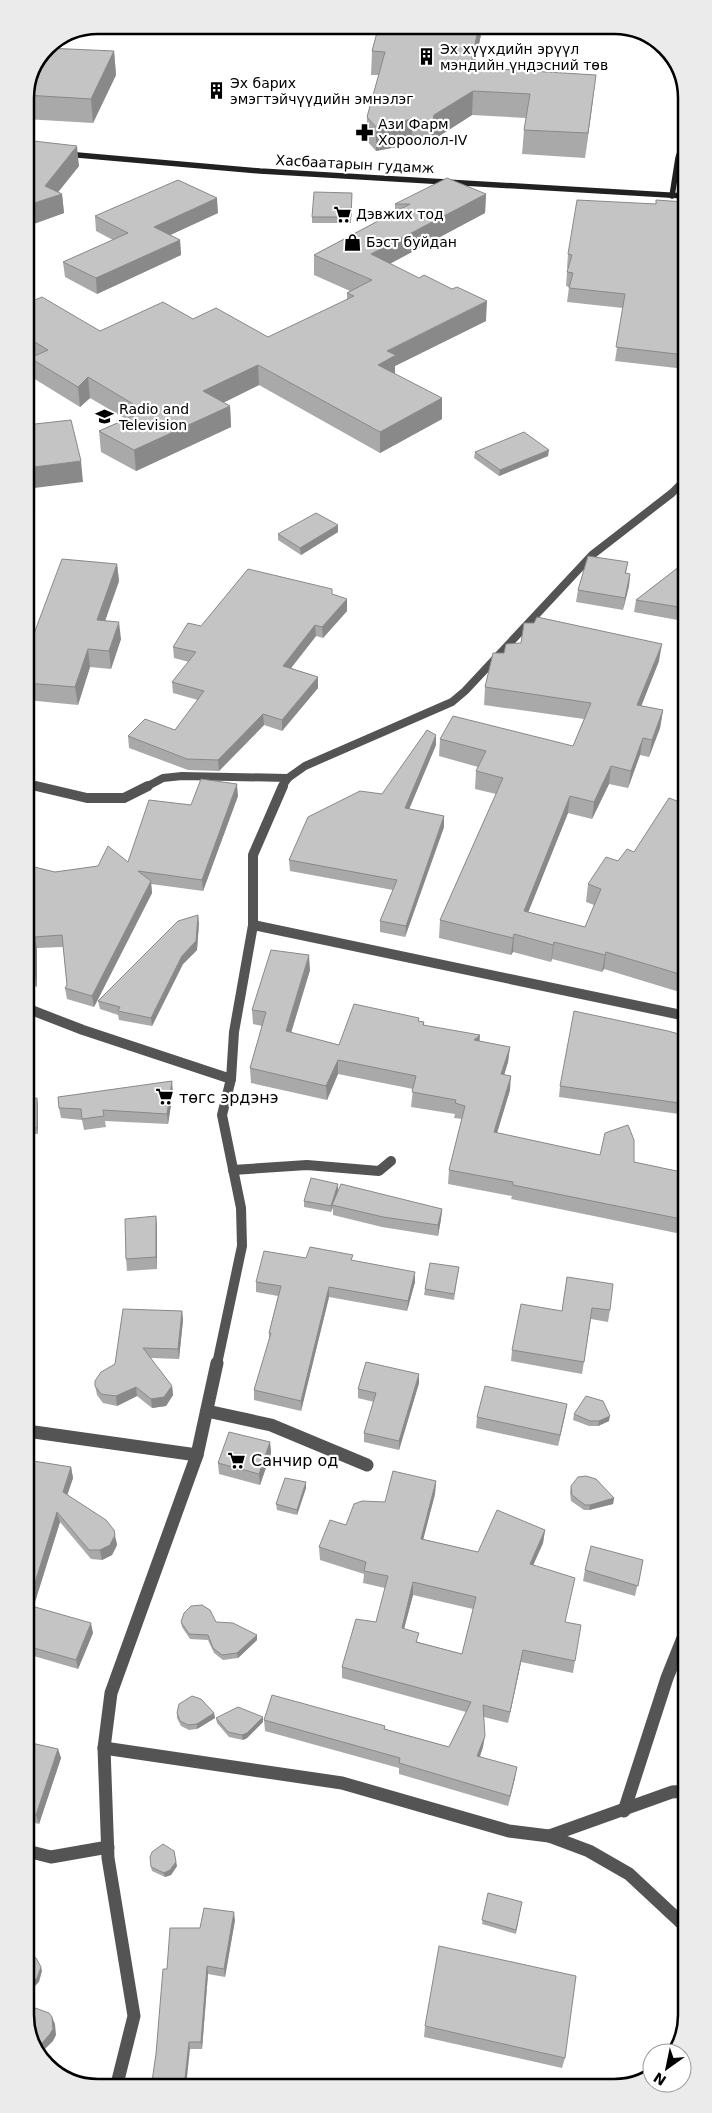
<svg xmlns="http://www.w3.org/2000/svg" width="712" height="2113" viewBox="0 0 712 2113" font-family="'DejaVu Sans',sans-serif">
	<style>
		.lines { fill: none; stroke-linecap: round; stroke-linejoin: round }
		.street-far2 { stroke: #545454; stroke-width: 8 }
		.street-far1 { stroke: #545454; stroke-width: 10 }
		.street { stroke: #545454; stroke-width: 13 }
		.secondary { stroke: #212121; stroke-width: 5.5 }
		.wall { fill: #a9a9a9; fill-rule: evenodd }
		.shaded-wall { fill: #898989 }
		.building { fill: #c4c4c4; stroke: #898989; fill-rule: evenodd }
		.labels { text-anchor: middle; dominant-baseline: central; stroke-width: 4.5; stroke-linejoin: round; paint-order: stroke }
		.far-poi-label { font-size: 14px; fill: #000; stroke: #fff; text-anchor: start }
		.far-street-label { font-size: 14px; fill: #000; stroke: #fff }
		.poi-label { font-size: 16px; fill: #000; stroke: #fff; text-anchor: start }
		.rim { fill: none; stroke: #000; stroke-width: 2.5 }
	</style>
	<rect width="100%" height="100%" fill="#fff"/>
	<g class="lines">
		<g class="street-far2">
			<polyline points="26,783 41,787"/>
			<polyline points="146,787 163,778 182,776 288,778"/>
			<polyline points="282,787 288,778 305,766 452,702 465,691 592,555 672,493 685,480"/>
		</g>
		<g class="street-far1">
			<polyline points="36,786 87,798 124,798 148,786"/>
			<polyline points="253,925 253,855 283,786"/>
			<polyline points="26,1008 83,1030 231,1079"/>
			<polyline points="233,1170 307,1165 379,1171 391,1161"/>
			<polyline points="217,1364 242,1246 241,1208 222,1115 231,1079 234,1032 253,925 686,1016"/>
		</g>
		<g class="street">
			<polyline points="207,1411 271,1425 367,1465"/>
			<polyline points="27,1431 197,1455"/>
			<polyline points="104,1748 342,1783 509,1831 549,1836 672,1792 687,1791"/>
			<polyline points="624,1811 667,1678 687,1628"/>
			<polyline points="549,1836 589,1851 629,1874 687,1928"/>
			<polyline points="27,1851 51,1857 108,1847"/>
			<polyline points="116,2088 134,2016 108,1858 104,1748 111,1693 197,1455 217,1363"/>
		</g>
		<g class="secondary">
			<polyline points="66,154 260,171 685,196"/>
			<polyline points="672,196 678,158 685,136"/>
		</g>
	</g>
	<g class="wall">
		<polygon points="267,25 344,25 342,32 267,28"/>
		<polygon points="379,25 483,25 475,63 498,69 593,99 585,158 522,154 524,130 526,118 472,115 433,140 432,145 412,144 376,151 367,141 367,117 379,75 371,75 372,51"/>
		<polygon points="492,25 592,25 592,31"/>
		<polygon points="114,51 116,75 93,123 25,119 25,94"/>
		<polygon points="25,140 79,166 58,192 62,194 64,213 28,226 25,225"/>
		<polygon points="352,193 351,223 312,223 312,217"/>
		<polygon points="486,194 485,213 390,263 486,321 395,366 395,374 442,419 380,453 259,385 223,403 230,406 231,427 136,471 101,452 99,431 126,419 90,398 80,407 33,378 30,358 25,355 25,304 100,331 193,319 268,337 347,300 347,293 350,291 314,275 314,255 395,212 395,204"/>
		<polygon points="685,202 685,369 615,361 623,308 567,302 569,287 566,286 567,272 568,268 567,268 568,254 656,204"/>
		<polygon points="218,213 170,235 180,240 181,255 97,294 65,277 63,262 113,240 96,231 95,216"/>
		<polygon points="475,452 548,456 499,476 474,458"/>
		<polygon points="338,532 301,555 278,540 278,534"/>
		<polygon points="628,562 626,573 630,574 629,586 623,610 576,602 578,590"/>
		<polygon points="685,562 685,613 683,621 634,612 636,600"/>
		<polygon points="117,564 119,581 105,621 121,639 111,669 90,667 78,705 26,700 26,655"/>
		<polygon points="332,594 347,599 347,611 323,638 316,636 291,668 318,677 318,688 282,731 264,725 219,771 188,770 129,748 128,736 175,730 198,700 173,693 172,682 189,662 174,658 173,647 201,626"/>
		<polygon points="659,661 641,706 663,710 660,728 649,757 640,755 628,788 609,784 592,819 568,813 528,912 585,927 594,905 586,902 588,884 618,861 634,852 685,804 686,994 604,969 602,972 552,959 551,962 513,952 511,955 439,938 440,920 496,794 475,789 476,771 478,767 439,756 440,739 573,746 584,719 484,705 485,687"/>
		<polygon points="436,745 409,809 444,816 444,827 405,937 380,932 380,921 393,890 290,871 289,860 382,794"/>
		<polygon points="238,796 203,891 151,884 152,893 94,1007 67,999 65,988 67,985 63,947 37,948 37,987 26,983 26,840 34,853 26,865 55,872 128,862 191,805"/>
		<polygon points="199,923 197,950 183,964 152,1026 119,1020 118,1015 100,1009 98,1001"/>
		<polygon points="310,970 291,1033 339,1045 419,1021 424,1022 424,1025 479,1041 510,1047 508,1062 504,1075 510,1090 497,1133 600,1155 686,1173 686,1235 511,1199 512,1196 448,1184 449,1170 462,1119 454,1118 455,1114 411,1107 413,1089 338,1074 327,1100 251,1083 250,1068 262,1026 253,1024 252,1010"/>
		<polygon points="686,1036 686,1115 559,1097 560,1086"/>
		<polygon points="173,1092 168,1124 105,1121 106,1127 84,1130 82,1120 61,1118 59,1108"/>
		<polygon points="26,1099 38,1104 38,1134 26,1134"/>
		<polygon points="338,1184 338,1190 442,1209 441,1219 438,1236 382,1227 333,1215 333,1208 331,1212 304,1207 304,1201"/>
		<polygon points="156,1216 157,1228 157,1269 127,1271 126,1259"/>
		<polygon points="306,1258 353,1261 415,1282 407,1311 329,1297 301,1411 254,1400 254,1390 269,1341 269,1333 278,1296 256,1292 256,1282"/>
		<polygon points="459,1267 454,1300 424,1295 425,1289"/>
		<polygon points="567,1277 610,1310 608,1322 591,1319 582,1374 511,1361 512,1350 562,1311"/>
		<polygon points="31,1309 33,1318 32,1346 27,1346 27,1310"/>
		<polygon points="182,1311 183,1320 179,1359 150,1358 172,1386 173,1395 166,1406 152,1408 137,1396 117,1406 103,1403 97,1395 95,1386 115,1364"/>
		<polygon points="419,1383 399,1450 364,1442 364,1433 374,1402 358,1398 358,1389"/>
		<polygon points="567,1404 558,1446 476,1428 477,1417"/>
		<polygon points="574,1414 609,1421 598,1426 589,1426 573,1420"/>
		<polygon points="270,1442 271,1453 260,1485 219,1474 218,1463"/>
		<polygon points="27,1460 71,1467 73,1478 67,1495 116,1540 117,1545 112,1555 102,1560 91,1559 60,1522 33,1607 93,1633 78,1669 27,1654"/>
		<path d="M436 1481 435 1494 423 1539 478 1552 545 1530 543 1543 533 1565 565 1622 575 1661 573 1673 521 1662 508 1723 484 1717 483 1747 480 1756 515 1778 508 1806 399 1774V1768L265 1731 264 1720 385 1726V1729L449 1747 466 1712 342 1678V1667L376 1622 385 1588 363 1583 364 1574 320 1560 319 1547 346 1525 385 1502ZM413 1595 473 1609 462 1654 418 1642 404 1629Z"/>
		<polygon points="571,1486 614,1498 613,1504 589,1510 584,1510 571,1501 570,1492"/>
		<polygon points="306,1488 297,1515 277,1510 276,1504"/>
		<polygon points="643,1560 635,1596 583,1581 585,1570"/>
		<polygon points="181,1622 216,1622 257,1635 257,1640 238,1658 223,1660 214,1653 208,1640 190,1639 182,1627"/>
		<polygon points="177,1713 214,1713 215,1718 197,1729 189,1730 181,1726 177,1718"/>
		<polygon points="263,1717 263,1722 247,1738 243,1740 229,1737 217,1723 216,1718"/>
		<polygon points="27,1742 58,1749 61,1758 39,1824 27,1821"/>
		<polygon points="177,1866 171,1875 165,1877 152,1871 151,1867"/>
		<polygon points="488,1893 522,1902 516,1934 482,1924"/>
		<polygon points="235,1920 225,1977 208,1974 202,2049 190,2049 156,2054 167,1969 200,1928"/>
		<polygon points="425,2026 565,2058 562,2068 424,2037"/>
	</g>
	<g class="shaded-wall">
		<polygon points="342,25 344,25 342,32"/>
		<polygon points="479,25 483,25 470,87 471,63"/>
		<polygon points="114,51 116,75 93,123 91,99"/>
		<polygon points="596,75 593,99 585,158 588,133"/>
		<polygon points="473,91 472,115 433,140 432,145 433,120 434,115"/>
		<polygon points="412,119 412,144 376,151 376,127"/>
		<polygon points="77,146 79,166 55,196 62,194 64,213 28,226 25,206 45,186"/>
		<polygon points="486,194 485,213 371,274 371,254"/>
		<polygon points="217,198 218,213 155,242 154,227"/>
		<polygon points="180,240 181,255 97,294 96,278"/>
		<polygon points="487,301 486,321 395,366 395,375 378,365 387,351"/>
		<polygon points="258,365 259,385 204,412 203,391"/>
		<polygon points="88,377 90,398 80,407 78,387"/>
		<polygon points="442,398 442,419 380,453 380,432"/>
		<polygon points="230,406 231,427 136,471 134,450"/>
		<polygon points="549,450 548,456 499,476 500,470"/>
		<polygon points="81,461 83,482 26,489 26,468"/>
		<polygon points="338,525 338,532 301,555 300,548"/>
		<polygon points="117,564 119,581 99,638 97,620"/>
		<polygon points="630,574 629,586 623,610 625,598"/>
		<polygon points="347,599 347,611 323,638 322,627"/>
		<polygon points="685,607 685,613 683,621"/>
		<polygon points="119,622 121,639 111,669 109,651"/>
		<polygon points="315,625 316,636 284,677 283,666"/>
		<polygon points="662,644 659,661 635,722 637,705"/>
		<polygon points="88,649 90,667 78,705 75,687"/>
		<polygon points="318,677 318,688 282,731 282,720"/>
		<polygon points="663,710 660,728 649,757 652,740"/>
		<polygon points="263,714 264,725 219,771 218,760"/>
		<polygon points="436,735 436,745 405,819 405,808"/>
		<polygon points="643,738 640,755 628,788 631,771"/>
		<polygon points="611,766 609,784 592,819 594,802"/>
		<polygon points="29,782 31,794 26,802 26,787"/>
		<polygon points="237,784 238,796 203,891 202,880"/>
		<polygon points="570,796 568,813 522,928 524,911"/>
		<polygon points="444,816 444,827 405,937 406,926"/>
		<polygon points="32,841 34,853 26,865 26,850"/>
		<polygon points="151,881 152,893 94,1007 92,996"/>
		<polygon points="198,915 199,923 197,950 183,964 152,1026 151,1018"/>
		<polygon points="514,934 513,952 511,955 513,938"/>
		<polygon points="35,937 37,948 37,987 35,975"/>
		<polygon points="554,942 552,959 551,962 553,945"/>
		<polygon points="606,952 604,969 602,972 605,955"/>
		<polygon points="309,955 310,970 287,1046 286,1031"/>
		<polygon points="480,1035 479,1050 474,1040"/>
		<polygon points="510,1047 508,1062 500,1088 501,1074"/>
		<polygon points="338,1060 338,1074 327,1100 326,1086"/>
		<polygon points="511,1076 510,1090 493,1146 494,1132"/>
		<polygon points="172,1081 173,1092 168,1124 167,1114"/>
		<polygon points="37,1098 38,1104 38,1134 37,1128"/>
		<polygon points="338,1184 338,1190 332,1205 331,1212 331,1206"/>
		<polygon points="442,1209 441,1219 438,1236 438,1225"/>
		<polygon points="156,1216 157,1228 157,1269 156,1257"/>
		<polygon points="415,1272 415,1282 407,1311 408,1301"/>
		<polygon points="329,1287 329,1297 301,1411 301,1401"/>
		<polygon points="31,1309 33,1318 32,1346 30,1337"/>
		<polygon points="182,1311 183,1320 179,1359 178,1349"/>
		<polygon points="419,1374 419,1383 399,1450 399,1441"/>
		<polygon points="172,1386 173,1395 166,1406 152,1408 151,1399"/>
		<polygon points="136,1387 137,1396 117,1406 116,1396"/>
		<polygon points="567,1404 565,1416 558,1446 560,1435"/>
		<polygon points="610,1416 609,1421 598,1426 599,1421"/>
		<polygon points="270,1442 271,1453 260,1485 259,1474"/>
		<polygon points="71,1467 73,1478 65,1502 63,1492"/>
		<polygon points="436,1481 435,1494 420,1552 421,1539"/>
		<polygon points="306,1482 306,1488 297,1515 297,1510"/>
		<polygon points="614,1498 613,1504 589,1510 590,1505"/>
		<polygon points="57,1512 60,1522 31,1615 28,1605"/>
		<polygon points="114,1530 117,1545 112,1555 102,1560 100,1550"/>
		<polygon points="545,1530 543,1543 528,1577 530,1564"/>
		<polygon points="413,1582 413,1595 401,1640 402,1628"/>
		<polygon points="91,1623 93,1633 78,1669 76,1660"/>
		<polygon points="257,1635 257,1640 238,1658 237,1653"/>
		<polygon points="523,1650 521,1662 508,1723 510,1712"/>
		<polygon points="214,1713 215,1718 197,1729 197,1724"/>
		<polygon points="263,1717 263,1722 247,1738 243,1740 242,1735"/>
		<polygon points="485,1736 483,1747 476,1767 477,1756"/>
		<polygon points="58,1749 61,1758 39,1824 36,1815"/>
		<polygon points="517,1767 515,1778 508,1806 510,1796"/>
		<polygon points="174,1851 177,1866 171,1875 165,1877 164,1873"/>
		<polygon points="234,1912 235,1920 225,1977 224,1969"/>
		<polygon points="207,1966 208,1974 202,2049 201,2042"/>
		<polygon points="41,1967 42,1971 39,1982 27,1994 27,1988"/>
		<polygon points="52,2017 55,2024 56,2035 53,2041 40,2054 37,2049"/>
		<polygon points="189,2042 190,2049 186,2087 184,2087"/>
	</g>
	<g class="building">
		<polygon points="379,25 479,25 471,63 499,65 498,69 596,75 588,133 524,130 530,94 473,91 434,115 433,120 412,119 376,127 367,117 385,52 372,51"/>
		<polygon points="46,48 114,51 91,99 25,95 25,94"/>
		<polygon points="25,140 77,146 45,186 62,194 25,206"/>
		<polygon points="447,178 486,194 371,254 419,278 424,275 452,289 457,287 487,301 387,351 396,355 378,365 442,398 380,432 258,365 203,391 230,406 134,450 99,431 145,411 88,377 78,387 30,358 48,350 25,336 25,304 42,297 100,331 163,302 193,319 216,308 268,337 354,296 347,293 372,280 314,255 410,204 395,204"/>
		<polygon points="178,180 217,198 154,227 180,240 96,278 63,262 128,233 95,216"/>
		<polygon points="314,192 352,193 351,217 312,217"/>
		<polygon points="577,200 656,204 656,200 685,202 685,355 616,347 625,294 569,288 573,273 567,272 572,255 568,254"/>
		<polygon points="71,420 81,461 26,468 26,425"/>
		<polygon points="524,432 549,450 500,470 475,452"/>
		<polygon points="316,513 338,525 300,548 278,534"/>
		<polygon points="588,556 628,562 625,573 630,574 625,598 578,590"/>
		<polygon points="62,559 117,564 97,620 119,622 109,651 88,649 75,687 26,683 26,655"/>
		<polygon points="685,562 685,608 636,600 671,573"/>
		<polygon points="248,569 332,589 332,594 347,599 322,627 315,625 283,666 318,677 282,720 263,714 218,760 187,759 128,736 145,719 175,730 204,691 172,682 196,652 173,647 188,623 201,626"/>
		<polygon points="537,617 662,644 637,705 663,710 652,740 643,738 631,771 611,766 594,802 570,796 524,911 585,927 601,889 588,884 606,857 618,861 627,849 634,852 669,798 685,804 686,976 606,952 605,955 554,942 553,945 514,934 513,938 440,920 503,778 476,771 486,751 440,739 453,716 573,746 591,703 485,687 493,653 504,653 506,644 521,643 524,623 534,623"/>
		<polygon points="427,730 436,735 405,808 444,816 406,926 380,921 397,880 289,860 308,817 360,791 382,794"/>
		<polygon points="201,779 237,784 202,880 138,871 151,881 92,996 65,988 67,985 62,935 35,937 35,975 26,972 26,865 55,872 98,866 108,846 128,862 149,800 191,805"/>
		<polygon points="26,781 29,782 26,787"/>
		<polygon points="26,840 32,841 26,850"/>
		<polygon points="198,915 196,941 182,956 151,1018 118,1011 120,1007 98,1001 178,921"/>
		<polygon points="271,950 309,955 286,1031 339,1045 354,1004 419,1018 418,1021 424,1022 423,1025 480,1035 474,1040 510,1047 501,1074 511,1076 494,1132 600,1155 605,1133 628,1125 634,1140 634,1162 686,1173 686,1220 513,1185 513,1182 449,1170 465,1106 455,1103 456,1100 412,1092 416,1076 338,1060 326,1086 250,1068 266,1012 252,1010"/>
		<polygon points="574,1011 668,1031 686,1036 686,1104 560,1086"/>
		<polygon points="172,1081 167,1114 103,1110 104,1116 82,1119 81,1109 59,1108 58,1097"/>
		<polygon points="37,1098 37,1128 26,1128 26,1099"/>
		<polygon points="311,1178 338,1184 331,1206 304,1201"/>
		<polygon points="341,1184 442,1209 438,1225 383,1217 332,1205"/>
		<polygon points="156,1216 156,1257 126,1259 125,1219"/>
		<polygon points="310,1247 353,1255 351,1260 415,1272 408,1301 329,1287 301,1401 254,1390 271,1333 269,1333 281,1286 256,1282 264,1251 306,1258"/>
		<polygon points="430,1263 459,1267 454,1294 425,1289"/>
		<polygon points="567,1277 613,1284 610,1310 592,1308 584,1362 512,1350 521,1304 562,1311"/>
		<polygon points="31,1309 30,1337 27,1337 27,1310"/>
		<polygon points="123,1309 182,1311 178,1349 143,1348 172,1386 164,1397 151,1399 136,1387 116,1396 101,1394 95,1386 95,1381 101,1372 115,1364"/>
		<polygon points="366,1362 419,1374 399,1441 364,1433 376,1393 358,1389"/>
		<polygon points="485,1386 567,1404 560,1435 477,1417"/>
		<polygon points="586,1396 603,1401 610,1416 599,1421 590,1421 574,1414"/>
		<polygon points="229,1432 270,1442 259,1474 218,1463"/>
		<polygon points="27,1460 71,1467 63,1492 106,1520 114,1530 115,1535 110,1545 100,1550 89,1550 57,1512 28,1605 91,1623 76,1660 27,1646"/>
		<path d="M393 1471 436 1481 421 1539 478 1552 497 1510 545 1530 530 1564 575 1578 565 1622 581 1625 575 1661 523 1650 510 1712 483 1705 485 1736 477 1756 517 1767 510 1796 399 1763 400 1758 264 1720 272 1695 385 1726 384 1729 449 1747 471 1702 342 1667 356 1619 376 1622 388 1576 364 1571 366 1562 319 1547 330 1520 346 1525 354 1504 362 1501 385 1502ZM413 1582 476 1597 462 1654 416 1642 419 1633 402 1628Z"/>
		<polygon points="586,1476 596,1479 614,1498 590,1505 585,1505 572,1495 571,1486 578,1477"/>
		<polygon points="285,1478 306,1482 297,1510 276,1504"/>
		<polygon points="591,1546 643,1560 638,1586 585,1570"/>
		<polygon points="202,1605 210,1610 216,1622 233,1623 257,1635 237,1653 222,1655 213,1648 208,1635 189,1634 181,1622 184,1613 191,1606"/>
		<polygon points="192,1696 201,1699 214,1713 197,1724 188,1725 180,1721 177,1713 179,1704"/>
		<polygon points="238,1707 263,1717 247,1733 242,1735 228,1732 216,1718"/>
		<polygon points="27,1742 58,1749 36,1815 27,1813"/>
		<polygon points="163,1844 174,1851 176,1862 170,1870 164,1873 151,1867 150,1857 152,1852"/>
		<polygon points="488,1893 522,1902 516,1930 482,1920"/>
		<polygon points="204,1908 234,1912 224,1969 207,1966 201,2042 189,2042 184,2087 151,2088 156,2054 163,1969 167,1969 170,1928 200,1928"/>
		<polygon points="439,1946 576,1976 565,2058 425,2026"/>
		<polygon points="27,1956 36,1958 41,1967 37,1978 27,1988"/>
		<polygon points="27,2005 49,2013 52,2017 53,2029 50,2034 37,2049 27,2033 31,2035 27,2023"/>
	</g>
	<defs>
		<symbol id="building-bare" viewBox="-9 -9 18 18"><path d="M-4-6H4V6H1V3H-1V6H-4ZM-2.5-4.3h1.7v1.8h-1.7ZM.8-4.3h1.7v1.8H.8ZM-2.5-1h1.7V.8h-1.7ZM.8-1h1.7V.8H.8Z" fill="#000" stroke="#fff" stroke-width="2.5" paint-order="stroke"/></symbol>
		<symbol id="pharmacy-bare" viewBox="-9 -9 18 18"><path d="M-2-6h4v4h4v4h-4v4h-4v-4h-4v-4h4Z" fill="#000" stroke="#fff" stroke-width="2.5" paint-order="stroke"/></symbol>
		<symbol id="supermarket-bare" viewBox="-9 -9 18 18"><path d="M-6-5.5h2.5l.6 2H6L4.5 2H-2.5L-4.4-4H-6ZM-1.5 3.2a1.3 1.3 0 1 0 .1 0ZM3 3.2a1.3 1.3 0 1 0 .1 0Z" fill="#000" stroke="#fff" stroke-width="2.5" paint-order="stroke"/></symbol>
		<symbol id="shop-bare" viewBox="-9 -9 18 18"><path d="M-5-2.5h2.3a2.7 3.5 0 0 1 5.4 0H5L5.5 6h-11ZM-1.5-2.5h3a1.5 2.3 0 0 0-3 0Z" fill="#000" stroke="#fff" stroke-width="2.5" paint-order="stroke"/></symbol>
		<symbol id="university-bare" viewBox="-9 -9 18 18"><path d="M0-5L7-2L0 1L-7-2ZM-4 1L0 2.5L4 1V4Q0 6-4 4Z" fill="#000" stroke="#fff" stroke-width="2.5" paint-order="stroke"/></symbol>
	</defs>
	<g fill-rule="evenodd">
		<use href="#building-bare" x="414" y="44" width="25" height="25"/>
		<use href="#building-bare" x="204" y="78" width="25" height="25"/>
		<use href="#pharmacy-bare" x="352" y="120" width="25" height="25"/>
		<use href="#supermarket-bare" x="330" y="202" width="25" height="25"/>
		<use href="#shop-bare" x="340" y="230" width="25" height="25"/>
		<use href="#university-bare" x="92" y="404" width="25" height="25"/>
		<use href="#supermarket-bare" x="152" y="1084" width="25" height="25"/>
		<use href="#supermarket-bare" x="224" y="1448" width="25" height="25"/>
	</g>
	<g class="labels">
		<g class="far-poi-label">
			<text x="440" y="49">Эх хүүхдийн эрүүл<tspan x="440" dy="16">мэндийн үндэсний төв</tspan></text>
			<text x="230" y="83">Эх барих<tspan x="230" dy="16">эмэгтэйчүүдийн эмнэлэг</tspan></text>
			<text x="378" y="124">Ази Фарм<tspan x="378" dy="16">Хороолол-IV</tspan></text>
			<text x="356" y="214">Дэвжих тод</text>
			<text x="366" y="242">Бэст буйдан</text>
			<text x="119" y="409">Radio and<tspan x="119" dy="16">Television</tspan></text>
		</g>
		<g class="far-street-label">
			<text transform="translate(355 164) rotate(3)">Хасбаатарын гудамж</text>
		</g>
		<g class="poi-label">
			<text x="179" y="1097">төгс эрдэнэ</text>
			<text x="251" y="1460">Санчир од</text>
		</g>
	</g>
	<path d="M0 0H712V2113H0ZM98 34H614A64 64 0 0 1 678 98V2015A64 64 0 0 1 614 2079H98A64 64 0 0 1 34 2015V98A64 64 0 0 1 98 34Z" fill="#ebebeb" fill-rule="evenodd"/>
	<path class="rim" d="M98 34H614A64 64 0 0 1 678 98V2015A64 64 0 0 1 614 2079H98A64 64 0 0 1 34 2015V98A64 64 0 0 1 98 34Z"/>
	<g transform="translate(667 2068) rotate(213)"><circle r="24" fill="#ffffff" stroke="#999999"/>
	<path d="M0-4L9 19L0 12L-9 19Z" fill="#000000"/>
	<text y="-8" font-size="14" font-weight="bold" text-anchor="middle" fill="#000000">N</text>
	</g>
</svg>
